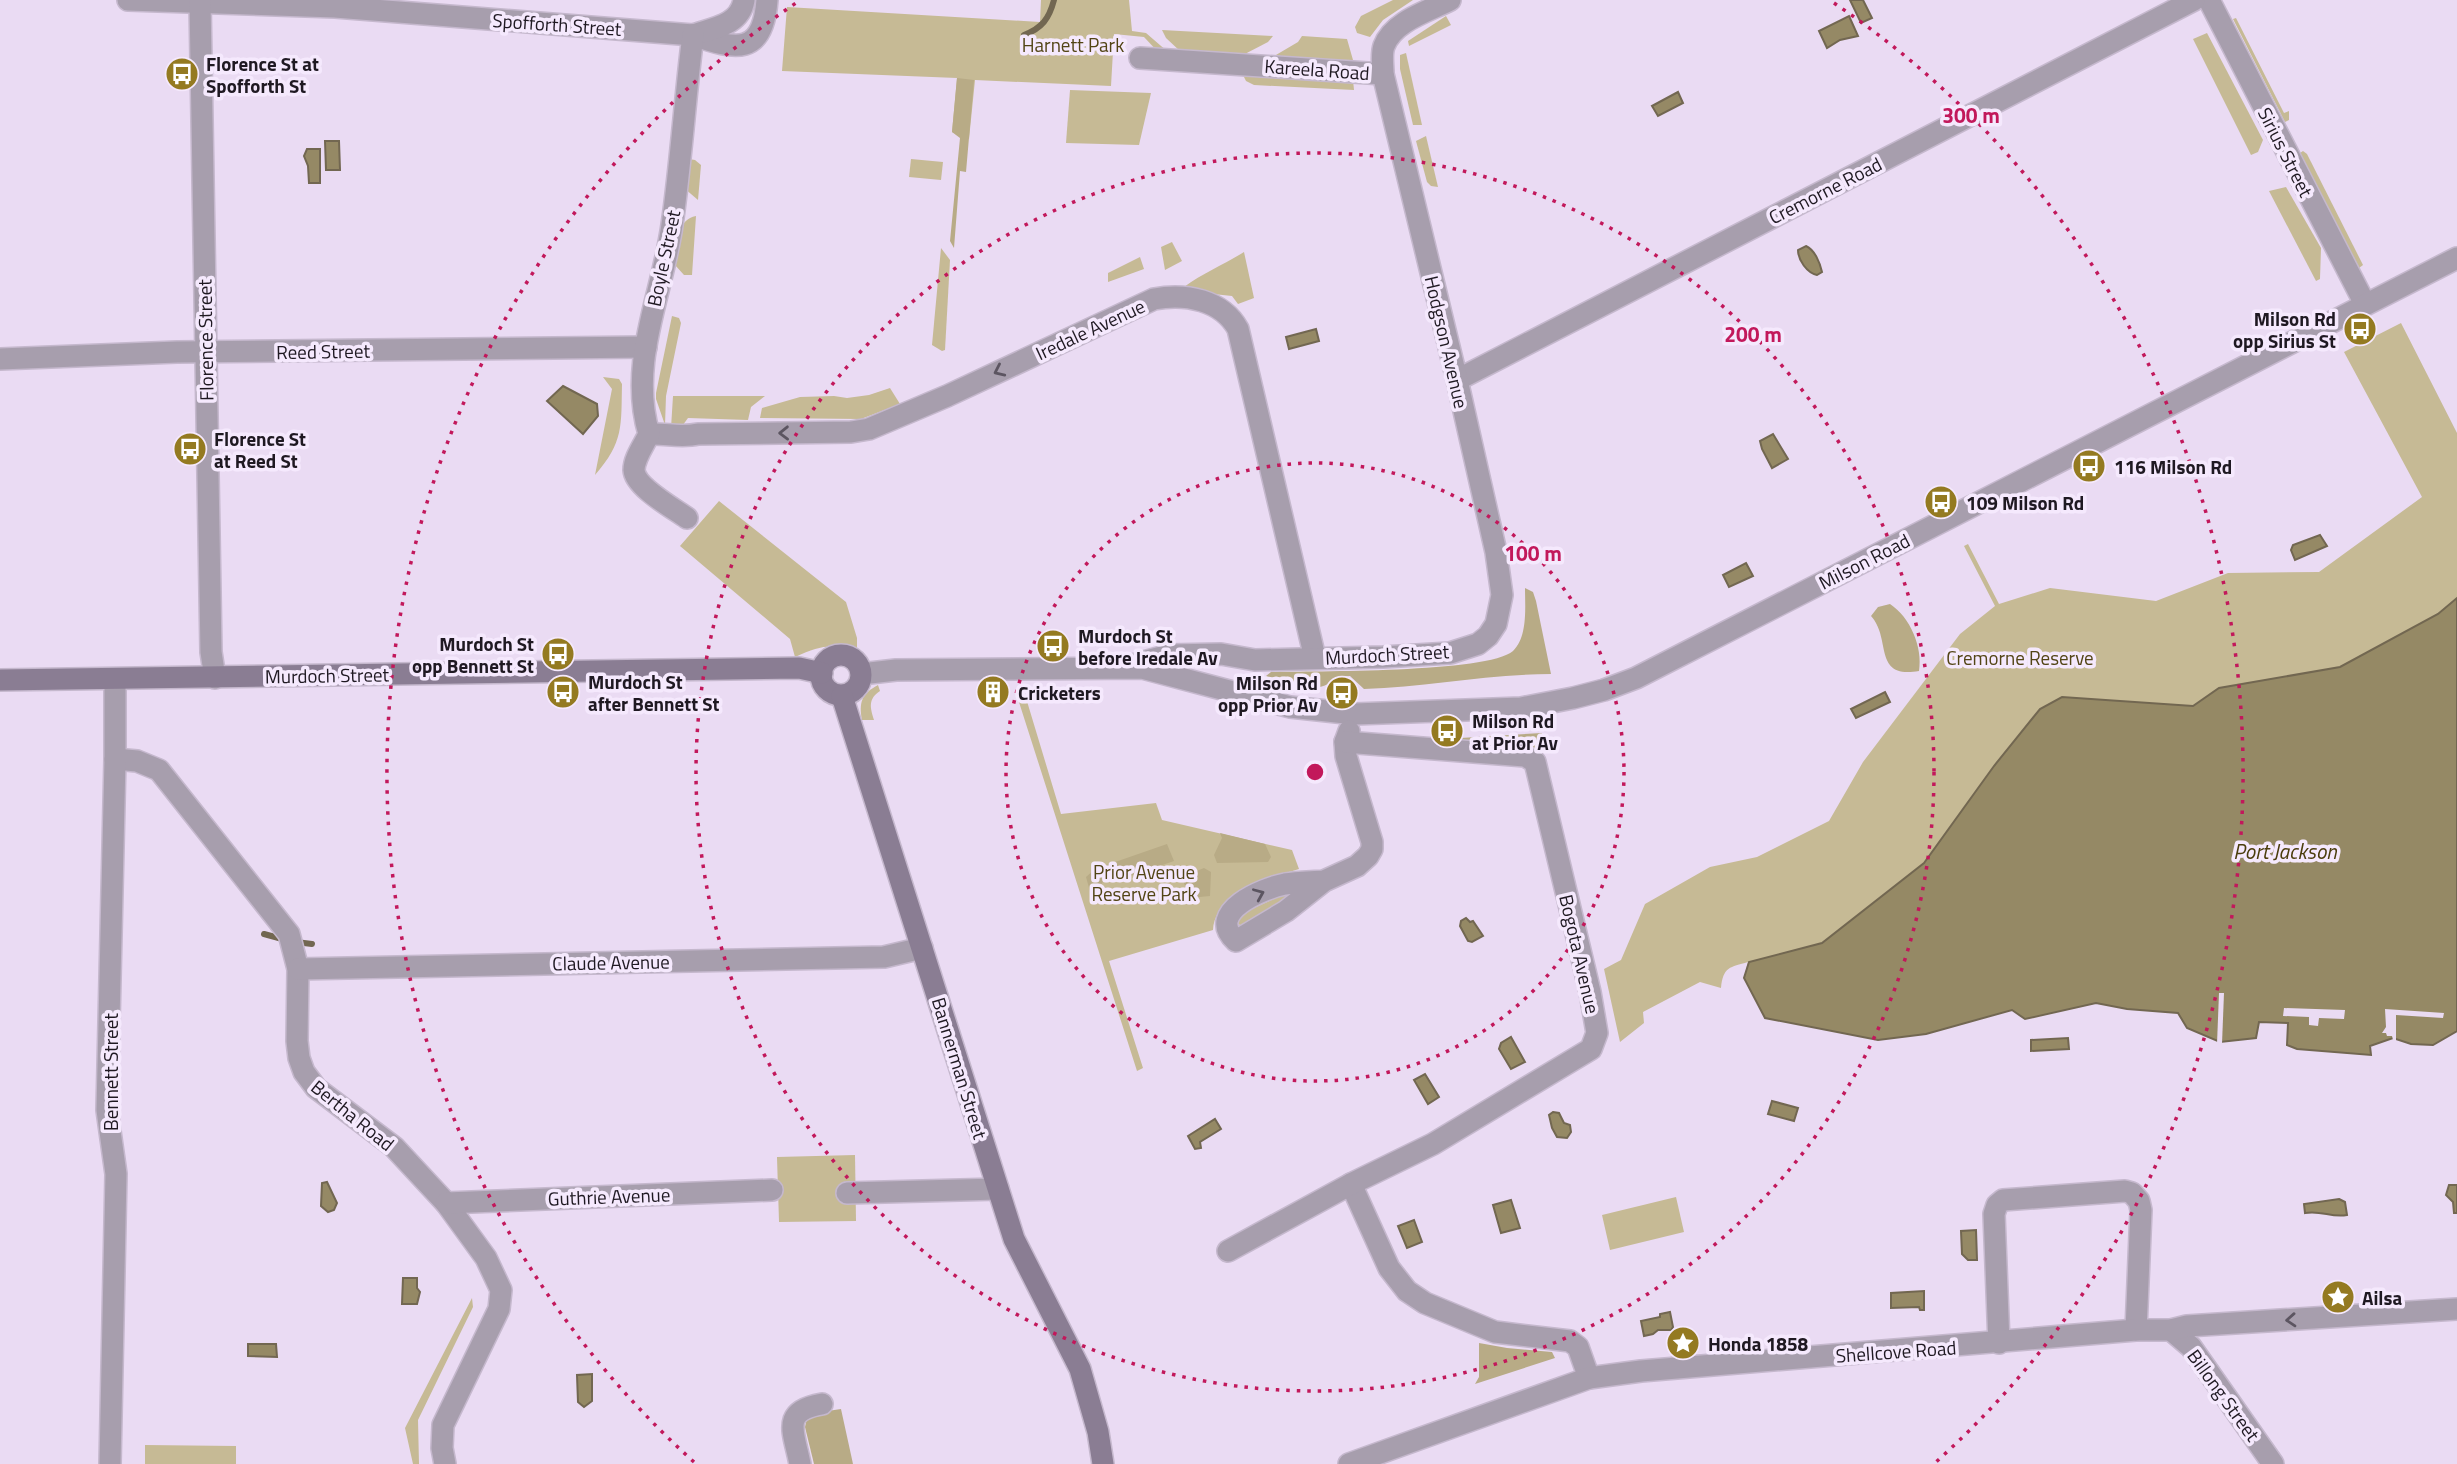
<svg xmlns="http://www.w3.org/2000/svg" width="2457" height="1464" viewBox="0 0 2457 1464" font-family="'Titillium Web',sans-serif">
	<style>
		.green { fill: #c6ba95 }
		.forest { fill: #b8ab86 }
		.water { fill: #958965; stroke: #726751; stroke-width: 2 }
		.pier { fill: #eadbf3 }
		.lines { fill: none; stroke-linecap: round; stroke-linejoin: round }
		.stream { stroke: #726751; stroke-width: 6 }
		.street-casing { stroke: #c5b8cd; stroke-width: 24 }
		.secondary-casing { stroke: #c5b8cd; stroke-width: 24 }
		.street { stroke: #a79ead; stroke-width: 21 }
		.secondary { stroke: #8a7d93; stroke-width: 21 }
		.oneway { stroke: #5c5561 }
		.ring { fill: none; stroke: #c2185b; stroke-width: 3.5; stroke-dasharray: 3.5 7 }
		.labels { text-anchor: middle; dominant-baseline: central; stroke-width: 7; stroke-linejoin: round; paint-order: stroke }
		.street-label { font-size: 19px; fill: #1f1922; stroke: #f5e9fd }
		.park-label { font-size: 19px; fill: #524415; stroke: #f5e9fd }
		.poi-label { font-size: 19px; font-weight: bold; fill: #1f1922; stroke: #f5e9fd; text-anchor: start }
		.water-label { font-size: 21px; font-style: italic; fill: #4b3d0d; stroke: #f5e9fd }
		.centre { fill: #c2185b; stroke: #f5e9fd; stroke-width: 3.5 }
		.ring-label { font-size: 21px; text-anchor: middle; font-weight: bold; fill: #c2185b; stroke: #f5e9fd; stroke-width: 7; stroke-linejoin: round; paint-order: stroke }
	</style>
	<rect width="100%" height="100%" fill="#eadbf3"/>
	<g class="green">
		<polygon points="1041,0 1129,0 1132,31 1146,33 1168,52 1159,53 1144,37 1114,34 1111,86 975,80 969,139 952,132 957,78 782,71 787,7 1040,22"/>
		<polygon points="1393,0 1413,0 1383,20 1370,37 1357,33 1355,27 1361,16"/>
		<polygon points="1446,16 1451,25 1409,46 1408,41"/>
		<polygon points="2236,18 2284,113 2289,111 2289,120 2285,122 2233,19"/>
		<polygon points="1162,30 1273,36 1268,42 1241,56 1181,52 1166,38"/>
		<polygon points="2207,33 2263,140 2258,152 2251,155 2193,39"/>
		<polygon points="1302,36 1347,39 1353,60 1269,59 1298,42"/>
		<polygon points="1406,53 1422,125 1413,125 1400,69 1400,55"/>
		<polygon points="1243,75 1353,80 1354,90 1254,85 1246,81"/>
		<polygon points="1070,90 1151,93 1139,145 1066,143"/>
		<polygon points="1426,136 1438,187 1431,186 1427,182 1416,141"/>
		<polygon points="2303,151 2307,154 2363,265 2359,268 2300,153"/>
		<polygon points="689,159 695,160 701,165 698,200 684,188"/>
		<polygon points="911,159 943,162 941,180 909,177"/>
		<polygon points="2286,187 2321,248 2320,279 2316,281 2269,191"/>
		<path d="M696 216 692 275H684L675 265C678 247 675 220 696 216Z"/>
		<polygon points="1172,242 1182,261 1165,270 1161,247"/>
		<polygon points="941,248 950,260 945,350 942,351 932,345"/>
		<path d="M1244 252 1254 298 1238 304 1232 296 1204 293 1184 287C1203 273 1225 264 1244 252Z"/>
		<polygon points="1140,257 1144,269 1108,282 1108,273"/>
		<polygon points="672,316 679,318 681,323 666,396 665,425 656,399 656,393"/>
		<path d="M2401 323 2457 433V599L2439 614 2340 667 2219 688 2193 706 2062 697 2040 709 1994 766 1924 863 1878 901 2025 1019 2012 1010 1926 1034 1878 1040 1765 1018 1744 978 1748 962C1730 967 1723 967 1721 988L1700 982 1643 1012 1644 1023 1620 1042 1604 969 1621 960 1645 904 1710 867 1757 857 1829 821 1863 762 1960 634 1995 606 1964 546 1968 544 1999 604 2050 588 2156 601 2228 573 2319 572 2422 497 2344 352Z"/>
		<path d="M603 377 619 379 622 384C621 426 624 442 595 475L612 389Z"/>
		<polygon points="890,388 900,404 861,419 760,418 762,408 800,397 834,396 847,398 869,395"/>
		<polygon points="673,396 765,396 751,407 748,420 688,418 680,429 671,428"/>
		<path d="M719 501 846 602 857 638V650C830 644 821 645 795 657L790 639 680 546Z"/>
		<path d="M878 685 880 691C868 699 870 707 874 720H862C859 703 861 694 878 685Z"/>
		<path d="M1026 698 1061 814 1156 803 1162 820 1292 850 1299 869C1269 878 1215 892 1213 930L1109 961 1143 1068 1137 1071 1018 699Z"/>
		<polygon points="1289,892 1290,896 1242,926 1238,924 1241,914"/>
		<polygon points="855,1155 856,1221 779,1222 777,1157"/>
		<polygon points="1676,1197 1684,1232 1610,1250 1602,1215"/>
		<polygon points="472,1298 473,1307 418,1420 419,1464 413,1464 405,1428"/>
		<polygon points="145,1445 236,1446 236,1464 145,1464"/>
	</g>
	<g class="forest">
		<polygon points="957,78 974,80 966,172 960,171 954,248 950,241 960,138 952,132"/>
		<path d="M1525 588 1533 592 1536 601 1551 674C1488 674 1426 687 1364 689L1350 676C1337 676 1332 684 1320 687L1278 682 1266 676 1271 672C1312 671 1488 673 1513 651 1528 637 1525 607 1525 588Z"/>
		<path d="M1890 604C1910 617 1923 647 1919 671 1872 679 1892 639 1871 616L1878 607Z"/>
		<path d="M1542 733 1536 750C1506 743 1474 747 1444 739Z"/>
		<polygon points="1220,833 1265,844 1271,857 1268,862 1217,863 1214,855 1222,838"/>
		<polygon points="1167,844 1174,861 1119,880 1106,879 1102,883 1096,894 1091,895 1086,877 1095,869"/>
		<polygon points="1204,868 1211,872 1210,896 1189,898 1182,877"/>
		<polygon points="1479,1343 1507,1348 1552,1352 1555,1358 1475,1384 1479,1377"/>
		<polygon points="841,1409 853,1464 814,1464 805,1427 808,1414"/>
	</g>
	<g class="water">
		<polygon points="1850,0 1863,0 1872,18 1861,23"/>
		<polygon points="1849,16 1858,36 1840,40 1827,48 1819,31"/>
		<polygon points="1678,92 1683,103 1658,116 1652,106"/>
		<polygon points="325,141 339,141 340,170 326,170"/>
		<polygon points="307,149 320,149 320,183 309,183 308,166 304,156"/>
		<path d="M1806 246C1815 250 1820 263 1822 272L1817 275C1807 273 1798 260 1798 250Z"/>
		<polygon points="1316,329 1319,341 1289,349 1286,337"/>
		<polygon points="563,386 597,404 598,416 583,434 547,401"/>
		<polygon points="1773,434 1788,459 1772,468 1762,449 1760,441"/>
		<polygon points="2320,535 2327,546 2295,560 2291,550 2293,545"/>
		<polygon points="1746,563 1753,576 1729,587 1723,575"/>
		<polygon points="2457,598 2457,1031 2433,1045 2411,1044 2393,1038 2370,1046 2371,1055 2297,1049 2287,1045 2288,1023 2259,1022 2256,1038 2220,1042 2187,1028 2178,1013 2127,1009 2096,1003 2025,1019 2012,1010 1926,1034 1878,1040 1765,1018 1744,978 1749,962 1822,943 1924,863 1994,766 2040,709 2062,697 2193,706 2219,688 2340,667 2438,614"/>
		<polygon points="1885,692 1890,702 1856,718 1851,709"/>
		<polygon points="1466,918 1470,922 1473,921 1483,936 1472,942 1468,941 1460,926 1461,921"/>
		<polygon points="1511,1037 1525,1062 1511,1069 1499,1049 1501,1043"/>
		<polygon points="2068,1038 2069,1049 2031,1051 2031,1040"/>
		<polygon points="1425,1074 1439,1097 1428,1104 1414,1080"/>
		<polygon points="1772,1101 1798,1108 1794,1121 1768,1114"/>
		<polygon points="1553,1112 1559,1113 1564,1123 1570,1125 1571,1132 1567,1138 1557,1137 1552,1128 1549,1115"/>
		<polygon points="1215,1119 1221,1129 1200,1142 1201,1148 1195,1149 1188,1136"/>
		<polygon points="327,1182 337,1203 334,1210 328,1212 321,1206 322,1183"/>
		<polygon points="2449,1185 2457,1185 2457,1213 2454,1213 2453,1202 2446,1195"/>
		<path d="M2339 1199 2345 1202 2347 1215C2331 1218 2322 1210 2305 1213L2304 1204Z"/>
		<polygon points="1511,1200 1520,1228 1501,1233 1493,1205"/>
		<polygon points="1414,1220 1422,1242 1407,1248 1398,1226"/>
		<polygon points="1976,1230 1977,1260 1968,1260 1962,1254 1961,1231"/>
		<polygon points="403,1278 417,1278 417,1288 420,1292 417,1304 402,1304"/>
		<polygon points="1924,1291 1924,1310 1920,1310 1919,1307 1891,1308 1891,1293"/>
		<polygon points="1670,1312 1673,1327 1671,1330 1658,1330 1653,1334 1644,1336 1641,1321 1660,1317 1660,1314"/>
		<polygon points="248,1344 276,1344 277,1357 248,1356"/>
		<polygon points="592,1374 592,1401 584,1407 578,1402 577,1375"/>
	</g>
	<g class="pier">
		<polygon points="2219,993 2224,993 2222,1044 2217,1044"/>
		<polygon points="2284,1008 2345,1010 2344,1019 2319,1018 2318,1026 2309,1025 2309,1017 2283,1016"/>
		<polygon points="2385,1009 2444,1013 2443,1018 2396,1015 2396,1041 2393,1040 2392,1036 2387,1036 2386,1033 2382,1033 2386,1027"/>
	</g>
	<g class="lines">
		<g class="stream">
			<path d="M1024 35C1042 28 1049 19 1054 0"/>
			<polyline points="264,934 286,940"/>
			<polyline points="296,942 312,944"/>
		</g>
		<defs>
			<g id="street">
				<path d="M128 0 335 7 693 35C736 50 763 56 767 0"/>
				<polyline points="2209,0 2365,304"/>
				<polyline points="200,2 211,652 215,678"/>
				<path d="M693 35C714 28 740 25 744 0"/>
				<polyline points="1140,58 1383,74"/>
				<polyline points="0,359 177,352 646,347"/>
				<polyline points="1457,380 2194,0"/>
				<path d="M649 434C666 433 680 438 698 434L851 432 869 429 947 396 1154 299C1186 293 1222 300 1238 329L1315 658"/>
				<path d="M687 518C673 508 635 487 634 470 634 458 644 445 649 434 628 363 662 296 672 225 681 162 685 98 693 35"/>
				<path d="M1136 664 1169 655 1221 654 1255 660 1383 657 1450 653 1478 644 1488 636 1496 624 1502 595 1496 552 1457 380 1383 74C1383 65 1381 54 1384 46 1393 21 1429 11 1450 0"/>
				<polyline points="861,674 896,670 1142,668 1290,707 1355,714 1521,708 1573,698 1604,690 1636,678 2457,258"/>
				<polyline points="115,759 137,761 159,770 289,934 298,969 297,1041 299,1058 304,1072 316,1088 394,1147 446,1203 486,1258 501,1290 499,1309 443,1425 442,1448 445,1464"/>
				<path d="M1324 881C1311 882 1298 882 1285 884 1264 888 1204 912 1236 941L1286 911 1324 881 1357 866 1368 856 1372 849V842L1346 756 1345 742 1349 731"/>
				<polyline points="298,969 884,957 922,948"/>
				<polyline points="1351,1184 1389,1268 1407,1291 1425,1303 1495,1332 1570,1341 1578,1347 1589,1378"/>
				<polyline points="847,1193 998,1189"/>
				<polyline points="446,1203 772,1190"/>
				<polyline points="1228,1251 1351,1184 1433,1144 1591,1049 1597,1033 1590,992 1535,762 1525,756 1345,742"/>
				<polyline points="2171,1330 2191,1347 2273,1464"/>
				<polyline points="1999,1343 1994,1214 1997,1205 2003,1200 2125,1191 2132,1193 2139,1201 2141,1210 2136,1330"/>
				<polyline points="110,1464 116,1174 107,1110 115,759 115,680"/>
				<path d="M800 1464C794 1432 780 1411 822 1404"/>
				<polyline points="1349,1464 1589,1378 1641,1371 2136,1330 2171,1330 2187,1326 2457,1309"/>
			</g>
			<g id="secondary">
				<circle cx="841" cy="675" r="20"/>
				<polyline points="0,680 799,668 822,673"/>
				<polyline points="842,696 1014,1239 1080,1369 1098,1432 1103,1464"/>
			</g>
		</defs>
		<use href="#street" class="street-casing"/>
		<use href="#secondary" class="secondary-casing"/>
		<use href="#street" class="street"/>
		<use href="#secondary" class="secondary"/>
	</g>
	<defs><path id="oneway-chevron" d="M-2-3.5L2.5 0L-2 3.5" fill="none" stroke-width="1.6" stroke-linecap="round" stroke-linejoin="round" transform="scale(1.75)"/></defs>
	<g class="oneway">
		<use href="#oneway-chevron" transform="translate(999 371) rotate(155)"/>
		<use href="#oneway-chevron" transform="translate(784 433) rotate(179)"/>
		<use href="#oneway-chevron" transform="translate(1259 894) rotate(-23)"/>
		<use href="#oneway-chevron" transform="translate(2291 1320) rotate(176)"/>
	</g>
	<g class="ring">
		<circle cx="1315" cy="772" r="309"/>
		<circle cx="1315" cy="772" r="619"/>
		<path d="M694 1462A928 928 0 0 1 796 3M1834 3A928 928 0 0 1 1936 1462"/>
	</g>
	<defs>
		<symbol id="bus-disc" viewBox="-11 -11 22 22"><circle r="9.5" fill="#947a21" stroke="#f5e9fd"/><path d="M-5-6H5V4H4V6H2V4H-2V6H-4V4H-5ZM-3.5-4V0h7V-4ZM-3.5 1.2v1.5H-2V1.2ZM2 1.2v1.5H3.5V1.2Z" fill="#fff"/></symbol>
		<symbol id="building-disc" viewBox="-11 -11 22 22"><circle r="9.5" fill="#947a21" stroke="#f5e9fd"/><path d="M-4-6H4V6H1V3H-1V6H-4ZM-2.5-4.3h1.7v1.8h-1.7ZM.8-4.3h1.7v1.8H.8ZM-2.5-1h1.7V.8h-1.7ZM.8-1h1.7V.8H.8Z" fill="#fff"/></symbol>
		<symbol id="sight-disc" viewBox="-11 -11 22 22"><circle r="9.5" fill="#947a21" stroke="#f5e9fd"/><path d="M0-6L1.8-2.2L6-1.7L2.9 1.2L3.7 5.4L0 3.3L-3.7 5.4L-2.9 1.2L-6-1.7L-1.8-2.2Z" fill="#fff"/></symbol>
	</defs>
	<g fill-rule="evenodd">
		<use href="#bus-disc" x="163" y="55" width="38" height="38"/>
		<use href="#bus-disc" x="2341" y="310" width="38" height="38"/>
		<use href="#bus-disc" x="171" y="430" width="38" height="38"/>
		<use href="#bus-disc" x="2070" y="447" width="38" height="38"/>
		<use href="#bus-disc" x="1922" y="483" width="38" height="38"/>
		<use href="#bus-disc" x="1034" y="627" width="38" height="38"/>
		<use href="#bus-disc" x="539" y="635" width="38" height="38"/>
		<use href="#bus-disc" x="544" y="673" width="38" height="38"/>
		<use href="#building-disc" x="974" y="673" width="38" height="38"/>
		<use href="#bus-disc" x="1323" y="674" width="38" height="38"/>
		<use href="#bus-disc" x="1428" y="712" width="38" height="38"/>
		<use href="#sight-disc" x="2319" y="1278" width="38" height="38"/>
		<use href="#sight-disc" x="1664" y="1324" width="38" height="38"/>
	</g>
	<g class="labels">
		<g class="street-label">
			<text transform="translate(557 24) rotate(4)">Spofforth Street</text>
			<text transform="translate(1317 69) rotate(4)">Kareela Road</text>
			<text transform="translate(2286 152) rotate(63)">Sirius Street</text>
			<text transform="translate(1825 190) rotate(-27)">Cremorne Road</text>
			<text transform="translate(663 258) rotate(-78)">Boyle Street</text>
			<text transform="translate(1090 329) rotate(-25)">Iredale Avenue</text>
			<text transform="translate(205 340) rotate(-91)">Florence Street</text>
			<text transform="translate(1447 342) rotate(77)">Hodgson Avenue</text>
			<text transform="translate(323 351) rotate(-1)">Reed Street</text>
			<text transform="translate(1864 561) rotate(-27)">Milson Road</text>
			<text transform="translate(1387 654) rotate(-3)">Murdoch Street</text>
			<text transform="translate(327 675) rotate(-1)">Murdoch Street</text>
			<text transform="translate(1580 954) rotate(77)">Bogota Avenue</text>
			<text transform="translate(611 962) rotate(-1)">Claude Avenue</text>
			<text transform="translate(960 1068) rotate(73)">Bannerman Street</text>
			<text transform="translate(110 1072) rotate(-90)">Bennett Street</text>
			<text transform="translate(353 1115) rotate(39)">Bertha Road</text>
			<text transform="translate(609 1196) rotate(-2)">Guthrie Avenue</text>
			<text transform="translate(1896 1351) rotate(-4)">Shellcove Road</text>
			<text transform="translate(2224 1395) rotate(54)">Billong Street</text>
		</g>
		<g class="park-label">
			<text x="1073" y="44">Harnett Park</text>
			<text x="2020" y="657">Cremorne Reserve</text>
			<text x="1144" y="871">Prior Avenue<tspan x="1144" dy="22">Reserve Park</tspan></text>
		</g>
		<g class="poi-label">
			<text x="206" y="63">Florence St at<tspan x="206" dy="22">Spofforth St</tspan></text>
			<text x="2336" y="318" text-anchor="end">Milson Rd<tspan x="2336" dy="22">opp Sirius St</tspan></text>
			<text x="214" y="438">Florence St<tspan x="214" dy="22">at Reed St</tspan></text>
			<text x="2114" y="466">116 Milson Rd</text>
			<text x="1966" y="502">109 Milson Rd</text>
			<text x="1078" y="635">Murdoch St<tspan x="1078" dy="22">before Iredale Av</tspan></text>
			<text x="534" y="643" text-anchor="end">Murdoch St<tspan x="534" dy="22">opp Bennett St</tspan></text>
			<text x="588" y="681">Murdoch St<tspan x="588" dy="22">after Bennett St</tspan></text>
			<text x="1318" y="682" text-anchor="end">Milson Rd<tspan x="1318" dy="22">opp Prior Av</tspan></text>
			<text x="1018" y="692">Cricketers</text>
			<text x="1472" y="720">Milson Rd<tspan x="1472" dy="22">at Prior Av</tspan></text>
			<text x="2362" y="1297">Ailsa</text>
			<text x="1708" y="1343">Honda 1858</text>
		</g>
		<g class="water-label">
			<text x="2285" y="851">Port Jackson</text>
		</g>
	</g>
	<circle cx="1315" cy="772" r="10" class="centre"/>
	<g class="ring-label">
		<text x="1971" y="123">300 m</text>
		<text x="1753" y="342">200 m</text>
		<text x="1533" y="561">100 m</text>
	</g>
</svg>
